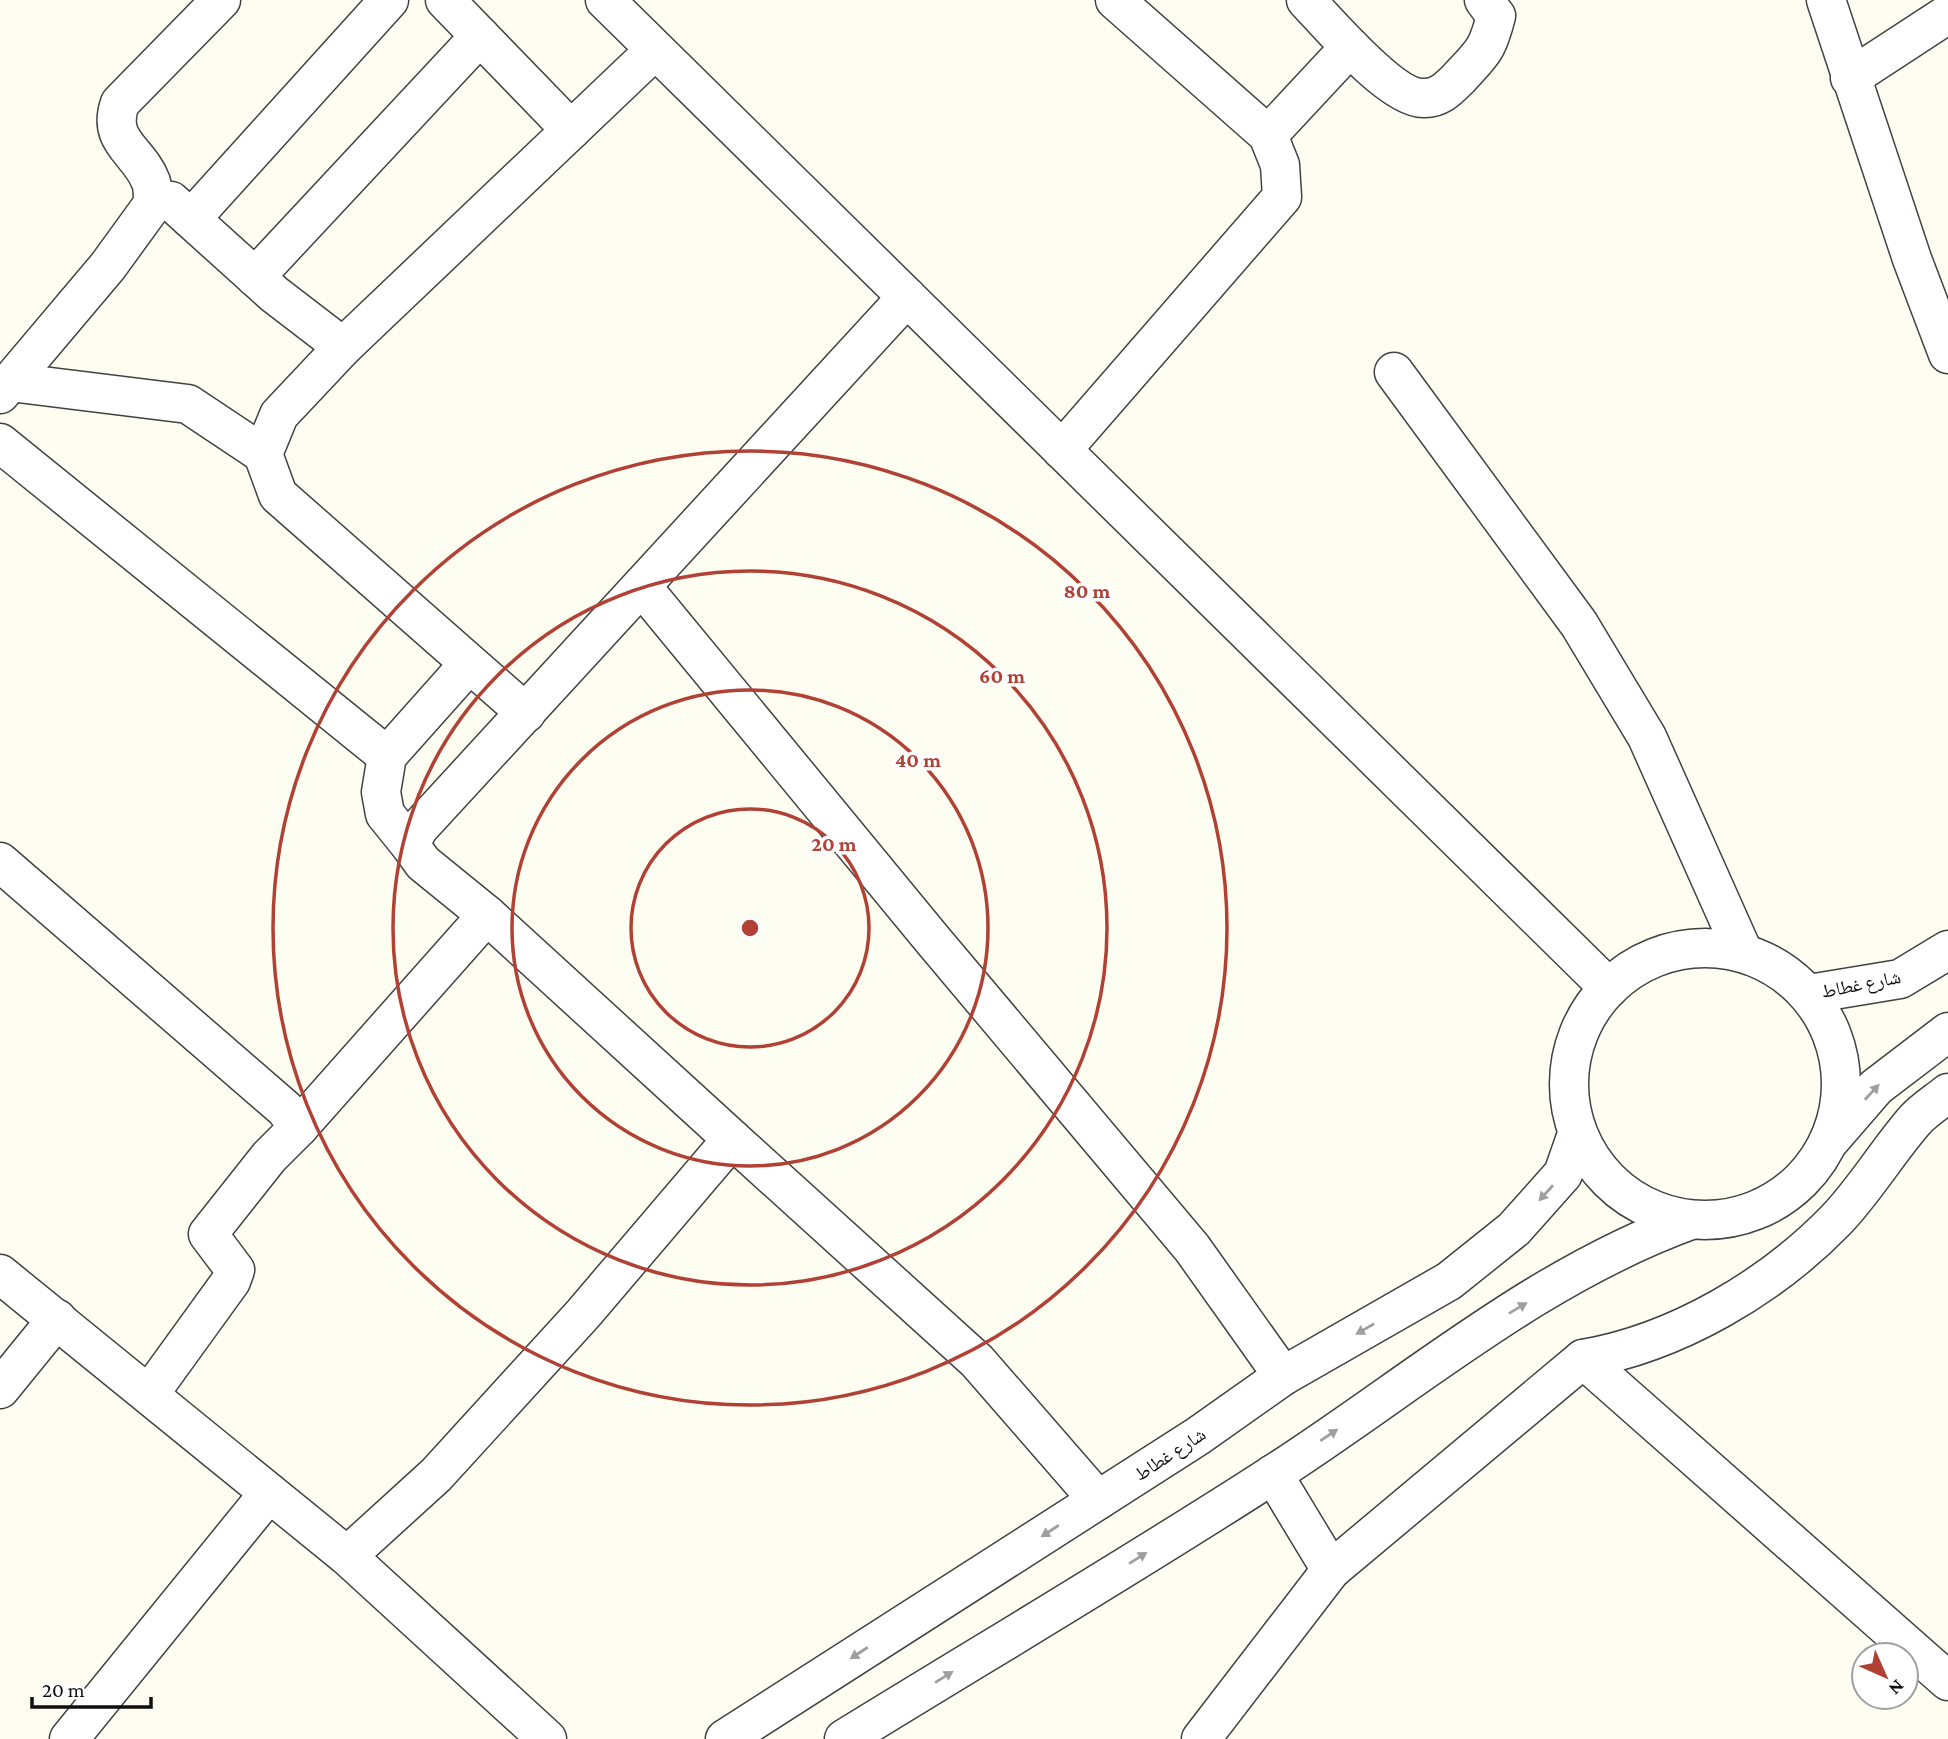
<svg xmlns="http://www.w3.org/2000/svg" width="1948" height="1739" viewBox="0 0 1948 1739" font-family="'Crimson Pro','Noto Naskh Arabic',serif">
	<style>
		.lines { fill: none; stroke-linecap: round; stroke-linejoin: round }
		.minor-casing { stroke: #424242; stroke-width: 41 }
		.minor { stroke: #fff; stroke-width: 38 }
		.oneway { fill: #9f9f9f }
		.ring { fill: none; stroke: #b14135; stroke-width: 3.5 }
		.labels { text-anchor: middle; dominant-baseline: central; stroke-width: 7; stroke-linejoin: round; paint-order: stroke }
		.street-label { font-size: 19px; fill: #0f0f0f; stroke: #fff }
		.centre { fill: #b14135; stroke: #fff; stroke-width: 3.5 }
		.ring-label { font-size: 21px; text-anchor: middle; font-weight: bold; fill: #b14135; stroke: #fff; stroke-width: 7; stroke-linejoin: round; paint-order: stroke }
	</style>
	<rect width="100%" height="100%" fill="#fefdf2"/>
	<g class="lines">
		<defs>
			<g id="minor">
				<polyline points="445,0 571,130"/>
				<polyline points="605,0 1609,988"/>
				<path d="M1306 0C1329 24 1391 98 1423 98 1439 99 1449 88 1459 78 1483 52 1487 51 1496 16L1484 0"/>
				<polyline points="1826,0 1912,259 1948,354"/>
				<polyline points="1850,78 1948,14"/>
				<polyline points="1268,135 1350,47"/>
				<polyline points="171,201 274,294 343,347"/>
				<polyline points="191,219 389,0"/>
				<polyline points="255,277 480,36"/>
				<polyline points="1394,372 1579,624 1647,737 1743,952"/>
				<polyline points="10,382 188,404 263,454"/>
				<path d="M0 394 108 266 153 204C153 198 153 188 151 182 139 150 106 142 120 103L221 0"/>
				<polyline points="0,443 387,756"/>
				<polyline points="1062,450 1282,197 1280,165 1268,135 1115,0"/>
				<polyline points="643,588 932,939 1192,1248 1283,1376"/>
				<polyline points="526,713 278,495 263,454 279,415 343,347 655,50"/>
				<polyline points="410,845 385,814 381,792 387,756 468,665"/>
				<polyline points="0,862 285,1109 299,1127 269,1157 208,1234 235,1270 231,1281 150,1393"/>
				<circle cx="1705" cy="1084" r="136"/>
				<polyline points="1809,994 1900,979 1948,950"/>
				<polyline points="299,1127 487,915"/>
				<polyline points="732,1139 487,915 423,863 410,845 418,829 907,297"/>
				<polyline points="1831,1139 1876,1087 1948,1032"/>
				<polyline points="0,1274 347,1556 547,1739"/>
				<polyline points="1583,1359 1948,1681"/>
				<polyline points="0,1389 57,1319"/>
				<polyline points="1273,1474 1331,1570"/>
				<polyline points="347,1556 436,1475 583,1314 732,1139 977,1361 1098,1500"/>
				<polyline points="69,1739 269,1493"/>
				<polyline points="725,1739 1198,1436 1283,1376 1449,1281 1514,1229 1563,1174 1577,1134"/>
				<path d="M844 1739C987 1651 1131 1566 1272 1475 1409 1387 1536 1276 1691 1220"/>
				<path d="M1201 1739 1331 1570 1583 1359C1676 1343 1770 1288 1836 1220 1865 1190 1887 1152 1915 1120 1924 1110 1937 1102 1948 1093"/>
			</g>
		</defs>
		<use href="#minor" class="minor-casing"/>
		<use href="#minor" class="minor"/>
	</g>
	<defs><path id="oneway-solid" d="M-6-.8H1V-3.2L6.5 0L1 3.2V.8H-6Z" transform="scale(1.75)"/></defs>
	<g class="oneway">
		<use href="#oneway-solid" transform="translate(1872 1092) rotate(-47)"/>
		<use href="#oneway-solid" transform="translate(1546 1193) rotate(132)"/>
		<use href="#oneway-solid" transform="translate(1518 1308) rotate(-31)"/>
		<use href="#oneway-solid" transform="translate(1365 1329) rotate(150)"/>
		<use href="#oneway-solid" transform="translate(1329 1435) rotate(-34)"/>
		<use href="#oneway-solid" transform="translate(1050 1531) rotate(147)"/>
		<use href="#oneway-solid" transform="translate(1138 1558) rotate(-32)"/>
		<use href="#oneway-solid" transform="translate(859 1653) rotate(147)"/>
		<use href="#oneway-solid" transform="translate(944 1677) rotate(-32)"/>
	</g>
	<g class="ring">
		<circle cx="750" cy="928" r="119"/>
		<circle cx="750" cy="928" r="238"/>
		<circle cx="750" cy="928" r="357"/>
		<circle cx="750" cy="928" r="477"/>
	</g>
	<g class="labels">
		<g class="street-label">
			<text transform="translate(1861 984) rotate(-11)">شارع غطاط</text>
			<text transform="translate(1170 1454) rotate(-33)">شارع غطاط</text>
		</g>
	</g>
	<circle cx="750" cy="928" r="10" class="centre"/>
	<g class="ring-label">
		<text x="1087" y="598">80 m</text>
		<text x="1002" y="683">60 m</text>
		<text x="918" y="767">40 m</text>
		<text x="834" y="851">20 m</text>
	</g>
	<g transform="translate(1885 1676) rotate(135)"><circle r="33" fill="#ffffff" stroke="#9f9f9f" stroke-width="2"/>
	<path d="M0-5L12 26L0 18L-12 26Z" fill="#b14135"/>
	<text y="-10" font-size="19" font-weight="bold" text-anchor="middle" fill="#0f0f0f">N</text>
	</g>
	<path d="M32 1697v10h119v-10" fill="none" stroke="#0f0f0f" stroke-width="3.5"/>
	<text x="42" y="1697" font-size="21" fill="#0f0f0f" stroke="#ffffff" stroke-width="5" paint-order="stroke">20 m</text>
</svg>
